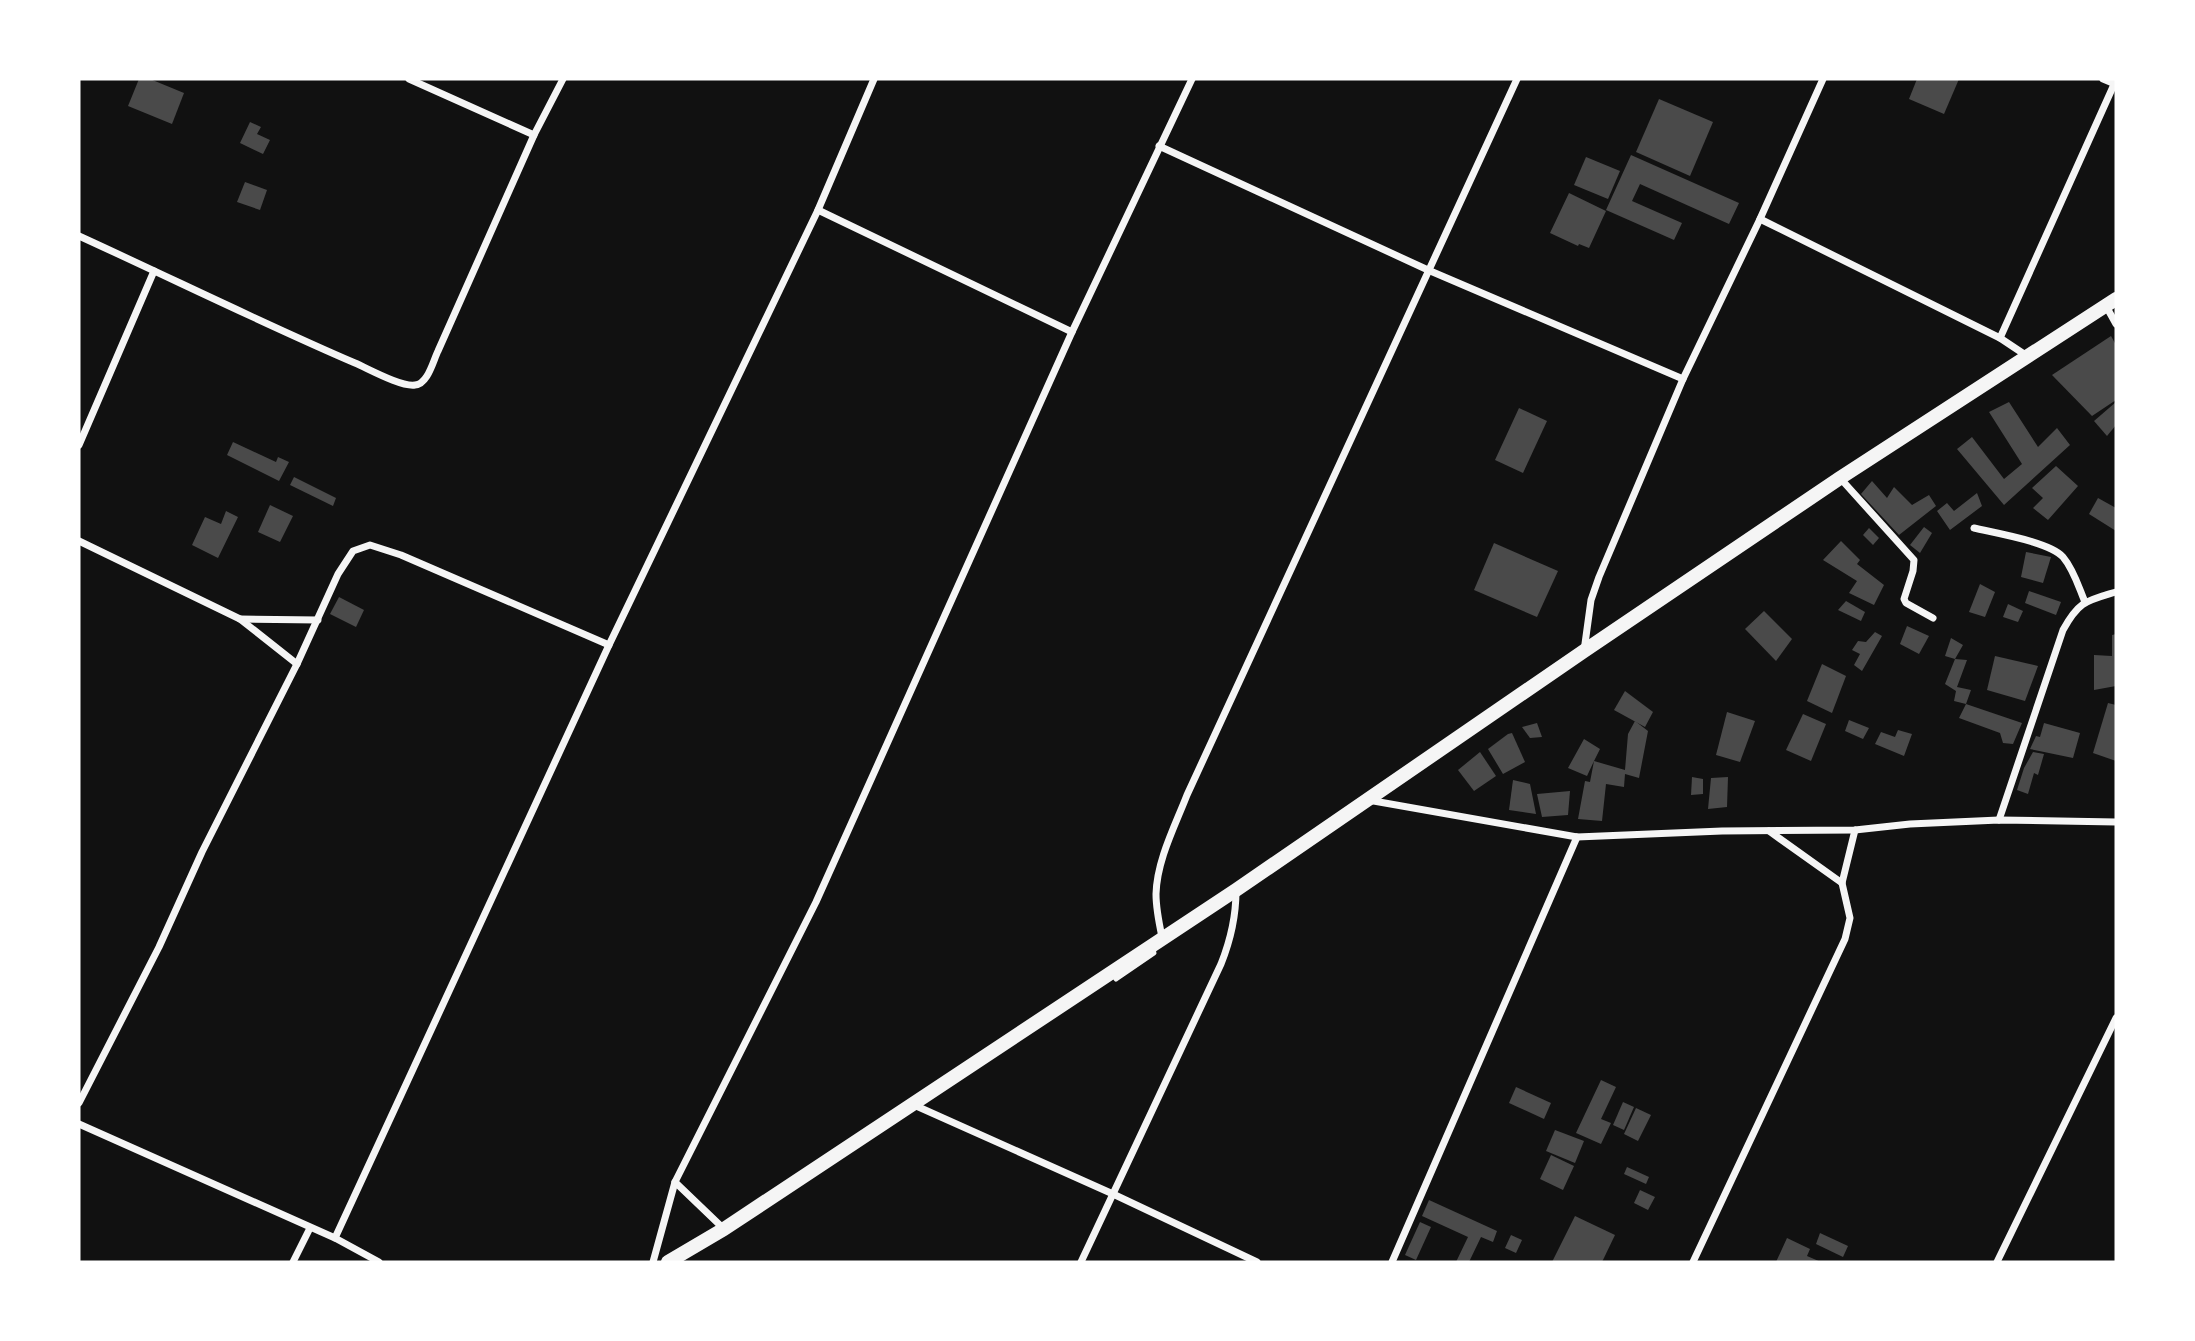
<svg xmlns="http://www.w3.org/2000/svg" width="2195" height="1341" viewBox="0 0 2195 1341" font-family="'Public Sans',sans-serif">
	<style>
		.building { fill: #4a4a4a }
		.lines { fill: none; stroke-linecap: round; stroke-linejoin: round }
		.service { stroke: #f5f5f5; stroke-width: 5 }
		.minor { stroke: #f5f5f5; stroke-width: 7 }
		.secondary { stroke: #f5f5f5; stroke-width: 14 }
	</style>
	<rect width="100%" height="100%" fill="#111"/>
	<g class="building">
		<polygon points="139,79 150,79 184,93 172,124 128,106"/>
		<polygon points="1917,79 1959,79 1944,114 1909,99"/>
		<polygon points="1659,99 1713,122 1690,176 1636,152"/>
		<polygon points="250,122 261,127 257,134 270,140 263,154 240,143"/>
		<polygon points="1631,155 1739,203 1729,224 1640,184 1632,201 1682,223 1674,240 1606,210"/>
		<polygon points="1586,157 1620,171 1608,199 1574,185"/>
		<polygon points="245,182 267,190 260,210 237,202"/>
		<polygon points="1569,193 1606,211 1589,248 1579,244 1578,246 1550,233"/>
		<polygon points="2111,336 2116,345 2116,400 2092,416 2052,375"/>
		<polygon points="2009,402 2038,447 2057,428 2070,445 2004,505 1957,449 1972,437 2004,479 2022,464 1989,412"/>
		<polygon points="2116,402 2116,425 2107,436 2094,421"/>
		<polygon points="1519,408 1547,421 1523,473 1495,460"/>
		<polygon points="233,442 276,462 278,457 289,462 279,481 227,455"/>
		<polygon points="2056,466 2078,486 2048,520 2033,508 2043,498 2032,488"/>
		<polygon points="294,477 336,498 333,506 290,485"/>
		<polygon points="1872,481 1887,498 1894,487 1912,505 1929,495 1936,506 1899,535 1861,494"/>
		<polygon points="1977,493 1982,506 1950,530 1937,511 1947,503 1954,511"/>
		<polygon points="2098,498 2116,508 2116,531 2089,514"/>
		<polygon points="270,505 293,516 280,542 258,532"/>
		<polygon points="226,511 238,517 218,558 192,545 205,517 221,524"/>
		<polygon points="1924,527 1932,533 1920,553 1910,545"/>
		<polygon points="1869,528 1879,538 1873,545 1863,535"/>
		<polygon points="1841,541 1860,560 1857,564 1884,585 1874,605 1849,593 1857,581 1823,560"/>
		<polygon points="1494,543 1558,571 1537,617 1474,590"/>
		<polygon points="2026,552 2051,557 2043,583 2021,577"/>
		<polygon points="1980,584 1995,592 1985,617 1969,612"/>
		<polygon points="2029,591 2061,602 2056,615 2025,603"/>
		<polygon points="339,597 364,610 356,627 330,614"/>
		<polygon points="1846,601 1865,612 1861,621 1838,610"/>
		<polygon points="2008,604 2023,611 2018,622 2003,617"/>
		<polygon points="1764,611 1792,639 1776,661 1745,629"/>
		<polygon points="1907,626 1929,636 1919,654 1900,644"/>
		<polygon points="1875,632 1882,636 1862,671 1854,665 1860,654 1852,650 1858,641 1866,642"/>
		<polygon points="2116,634 2116,686 2094,690 2094,655 2112,656 2112,635"/>
		<polygon points="1951,638 1963,645 1955,659 1967,660 1957,687 1971,690 1966,704 2022,723 2013,744 2003,743 2000,733 1959,718 1966,704 1954,701 1956,691 1945,684 1955,659 1945,656"/>
		<polygon points="1995,656 2038,666 2025,701 1987,690"/>
		<polygon points="1822,664 1846,676 1832,713 1807,701"/>
		<polygon points="1625,691 1653,712 1645,727 1614,710"/>
		<polygon points="2108,703 2116,705 2116,761 2093,753"/>
		<polygon points="1727,712 1755,721 1740,762 1716,755"/>
		<polygon points="1803,714 1826,724 1811,761 1786,750"/>
		<polygon points="1849,720 1869,728 1863,739 1845,731"/>
		<polygon points="1635,721 1648,731 1639,778 1625,774 1624,787 1606,784 1602,821 1578,819 1585,781 1590,782 1594,761 1587,776 1568,768 1584,739 1600,749 1594,761 1625,770 1628,734"/>
		<polygon points="1537,723 1542,737 1530,738 1522,727"/>
		<polygon points="2044,723 2080,733 2073,758 2030,749 2036,736 2040,737"/>
		<polygon points="1898,730 1912,734 1904,756 1875,744 1881,732 1895,737"/>
		<polygon points="1512,733 1525,762 1503,774 1488,749 1508,734"/>
		<polygon points="1480,752 1496,776 1474,791 1458,770"/>
		<polygon points="2033,752 2044,754 2038,775 2034,773 2028,794 2017,790 2024,768"/>
		<polygon points="1692,777 1703,779 1703,794 1691,795"/>
		<polygon points="1728,777 1727,807 1708,809 1711,778"/>
		<polygon points="1513,780 1530,784 1536,814 1509,810"/>
		<polygon points="1570,791 1568,815 1542,817 1537,794"/>
		<polygon points="1601,1080 1616,1087 1601,1119 1611,1123 1601,1144 1576,1133"/>
		<polygon points="1516,1087 1551,1103 1544,1119 1509,1103"/>
		<polygon points="1623,1102 1634,1107 1624,1130 1613,1125"/>
		<polygon points="1636,1108 1651,1115 1638,1141 1624,1134"/>
		<polygon points="1555,1130 1584,1141 1575,1163 1546,1151"/>
		<polygon points="1551,1155 1574,1166 1563,1190 1540,1179"/>
		<polygon points="1627,1167 1649,1177 1646,1184 1624,1174"/>
		<polygon points="1640,1190 1655,1197 1648,1210 1634,1203"/>
		<polygon points="1429,1200 1497,1231 1493,1242 1481,1237 1469,1262 1456,1262 1468,1237 1422,1216"/>
		<polygon points="1575,1216 1615,1235 1602,1262 1552,1262"/>
		<polygon points="1420,1222 1431,1227 1416,1260 1405,1255"/>
		<polygon points="1820,1233 1848,1246 1843,1257 1816,1244"/>
		<polygon points="1511,1235 1522,1240 1516,1253 1505,1248"/>
		<polygon points="1787,1238 1810,1249 1807,1256 1821,1262 1776,1262"/>
	</g>
	<g class="lines">
		<polyline class="service" points="1113,974 1116,979 1154,953 1152,948"/>
		<g class="minor">
			<polyline points="409,79 534,135"/>
			<polyline points="2103,79 2115,84"/>
			<polyline points="1159,146 1428,270 1683,379"/>
			<polyline points="818,210 1072,332"/>
			<polyline points="1760,219 2000,338 2027,356"/>
			<path d="M79 236C171 278 262 323 355 363 369 369 401 387 415 385 428 384 433 361 438 351L534 135 563 79"/>
			<polyline points="2106,306 2116,324"/>
			<polyline points="2000,338 2116,80"/>
			<polyline points="79,445 154,271"/>
			<polyline points="1840,478 1914,560 1913,571 1904,599 1906,603 1933,618"/>
			<path d="M1974 528C1995 533 2050 542 2063 557 2074 570 2079 588 2085 602"/>
			<polyline points="79,541 240,619 297,664"/>
			<polyline points="240,619 318,620"/>
			<polyline points="1584,651 1591,600 1599,577 1683,379 1760,219 1823,79"/>
			<polyline points="1368,800 1577,837 1722,831 1855,830 1910,824 1999,820 2116,822"/>
			<path d="M1999 820 2063 630C2079 601 2086 601 2116 592"/>
			<polyline points="1769,831 1842,883"/>
			<path d="M1162 937C1159 923 1156 909 1156 894 1157 860 1175 826 1187 795L1517 79"/>
			<polyline points="79,1103 159,947 202,852 297,664 338,574 353,551 370,545 401,555 609,645"/>
			<polyline points="914,1105 1113,1194 1257,1262"/>
			<polyline points="79,1124 335,1238 379,1262"/>
			<polyline points="675,1182 724,1229"/>
			<polyline points="335,1238 609,645 818,210 874,79"/>
			<polyline points="293,1262 310,1228"/>
			<polyline points="653,1262 675,1182 816,902 1072,332 1192,79"/>
			<path d="M1081 1262 1221 964C1231 939 1236 917 1236 891"/>
			<polyline points="1392,1262 1577,837"/>
			<polyline points="1693,1262 1845,939 1850,918 1842,883 1855,830"/>
			<polyline points="1997,1262 2116,1018"/>
		</g>
		<polyline class="secondary" points="668,1262 724,1229 1236,890 1584,651 1840,478 2116,299"/>
	</g>
	<rect width="2195" height="1341" fill="none" stroke="#ffffff" stroke-width="161"/>
</svg>
